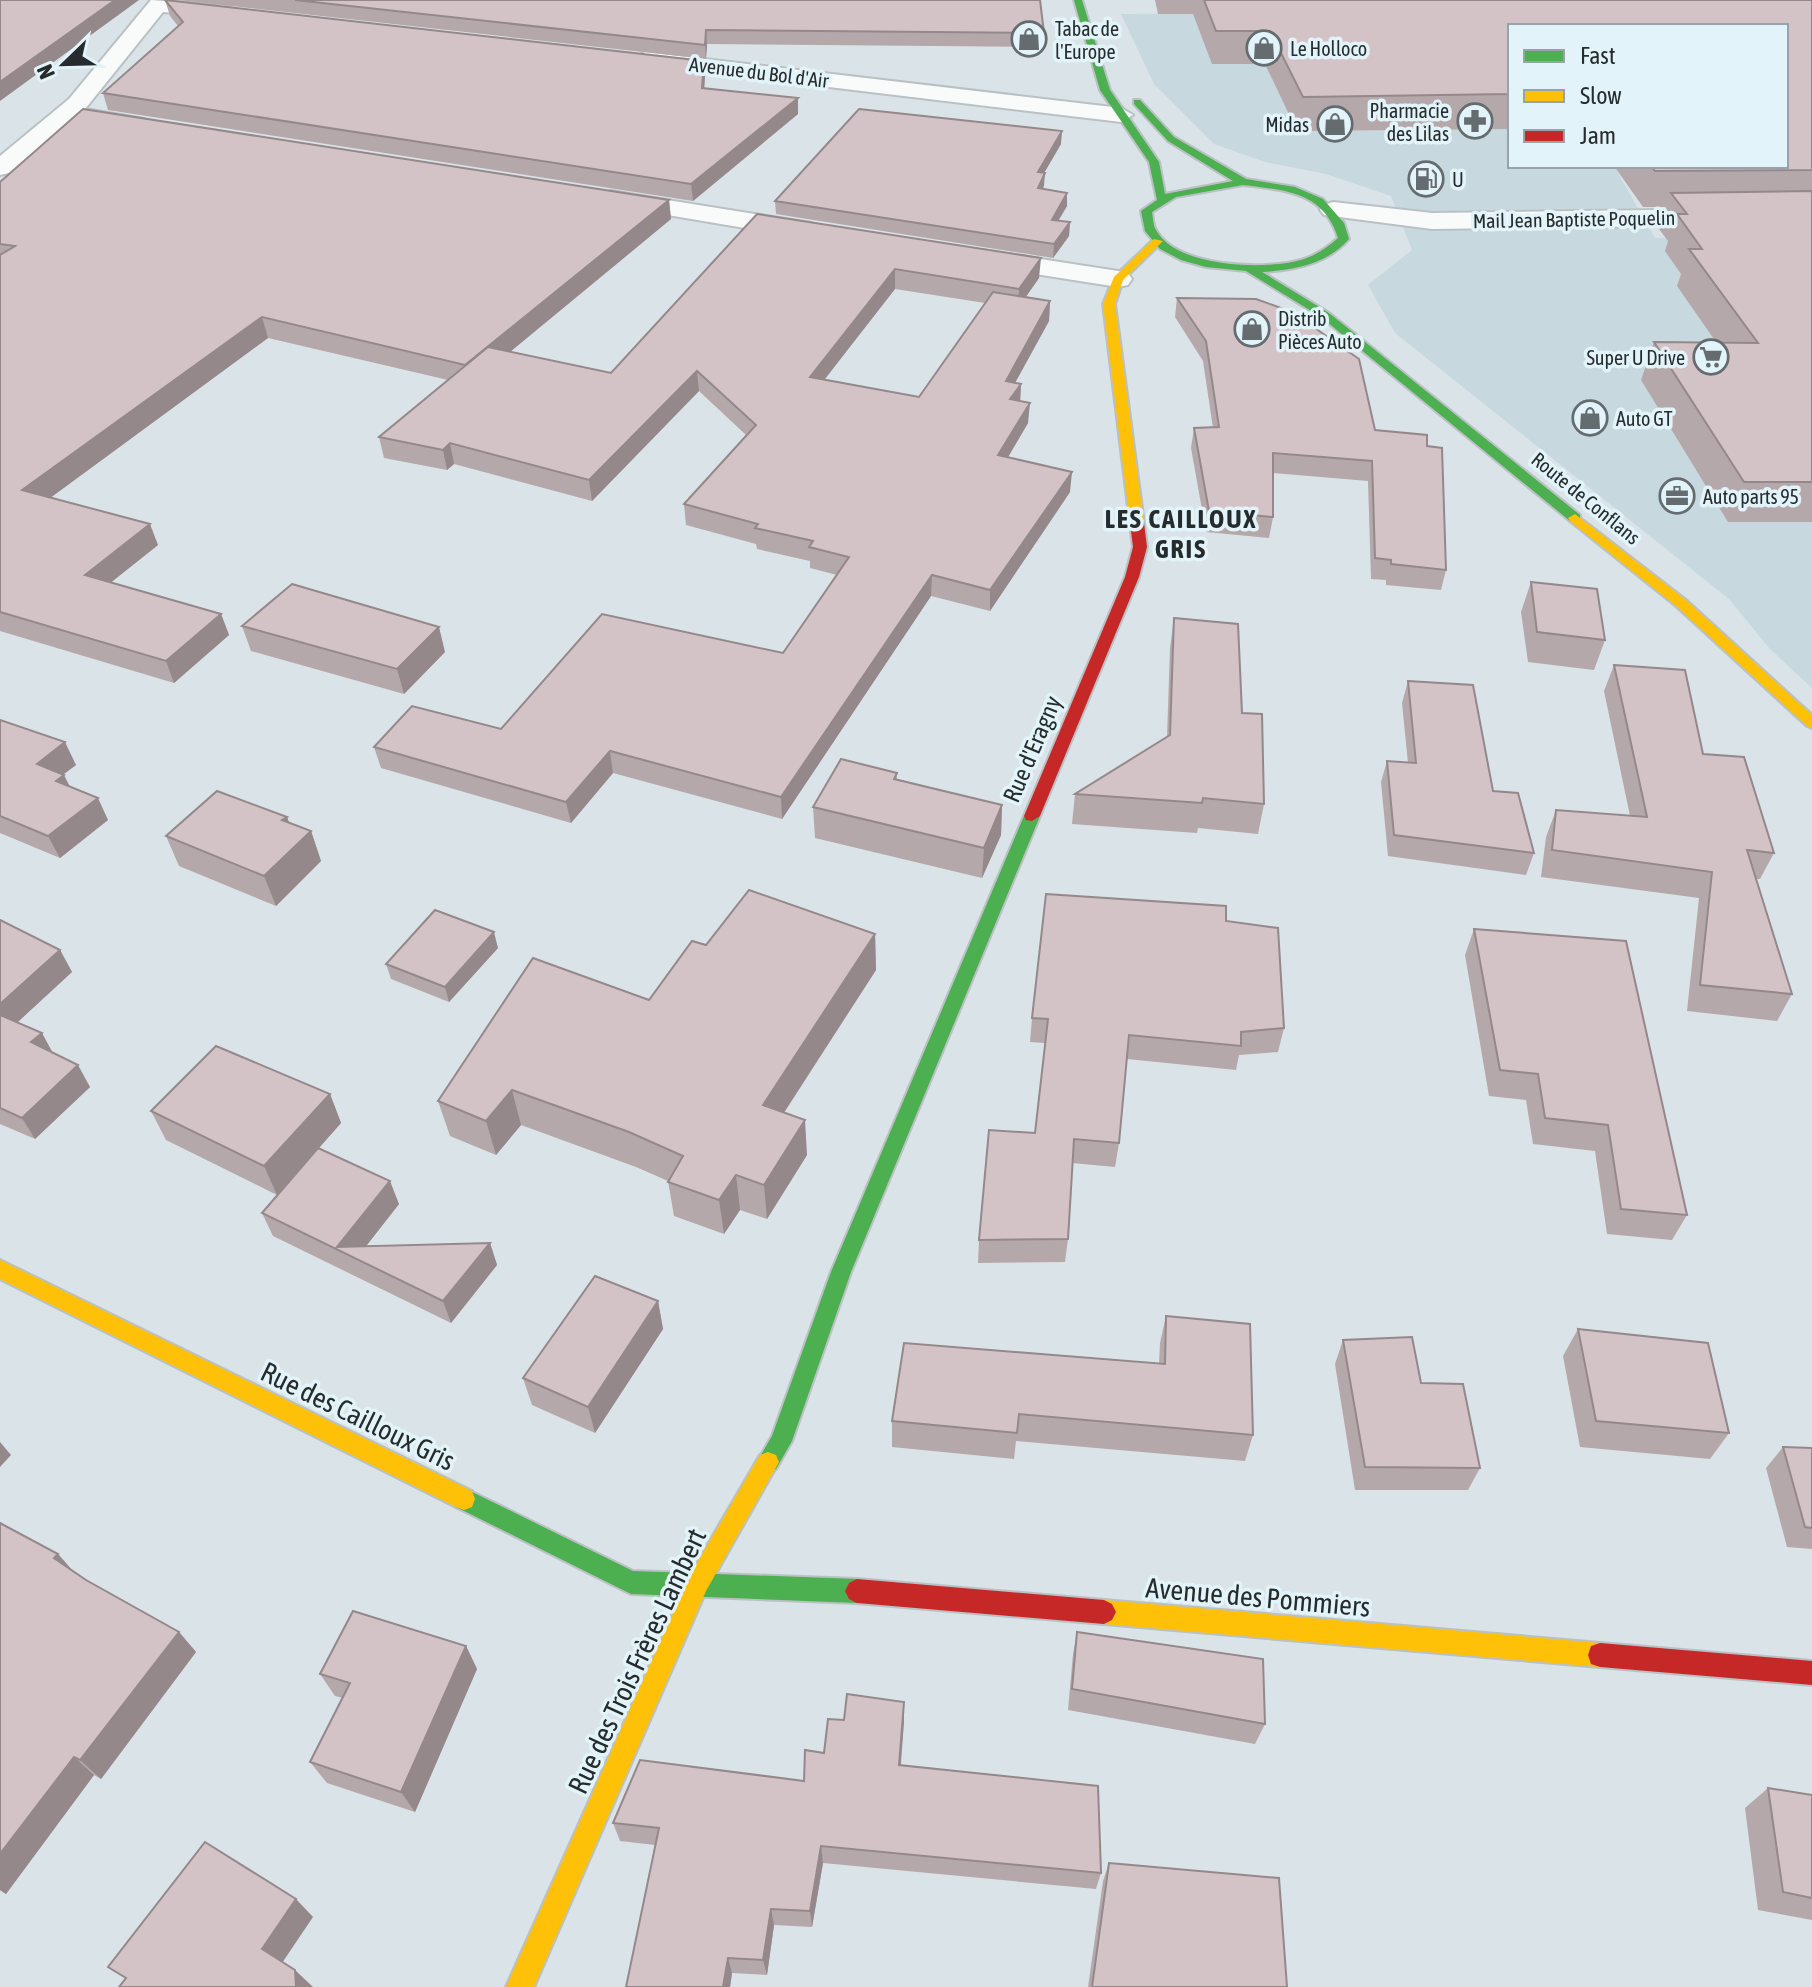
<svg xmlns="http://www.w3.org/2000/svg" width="1812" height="1987" viewBox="0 0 1812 1987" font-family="'Asap Condensed',sans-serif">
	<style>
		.built { fill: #c7d8df }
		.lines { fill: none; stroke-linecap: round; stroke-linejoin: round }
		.street-casing { stroke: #bac1c4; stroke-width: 4 }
		.fast-casing { stroke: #bac1c4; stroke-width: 4 }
		.slow-casing { stroke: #bac1c4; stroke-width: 4 }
		.jam-casing { stroke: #bac1c4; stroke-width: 4 }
		.street { fill: #f9fbfb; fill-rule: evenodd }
		.fast { fill: #4caf50; fill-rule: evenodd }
		.slow { fill: #ffc107; fill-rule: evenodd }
		.jam { fill: #c62828; fill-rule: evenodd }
		.wall { fill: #b5a8ab; fill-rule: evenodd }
		.shaded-wall { fill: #94888b }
		.building { fill: #d3c3c7; stroke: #94888b; stroke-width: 2 }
		.labels { text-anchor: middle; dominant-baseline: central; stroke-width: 7; stroke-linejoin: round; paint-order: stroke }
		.far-poi-label { font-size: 20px; fill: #262c2e; stroke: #e2f3f9; text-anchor: start }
		.far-street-label { font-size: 20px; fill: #262c2e; stroke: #e2f3f9 }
		.street-label { font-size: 24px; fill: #262c2e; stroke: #e2f3f9 }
		.far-district-label { font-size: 26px; font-weight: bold; letter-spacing: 2px; fill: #262c2e; stroke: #e2f3f9 }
		.near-street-label { font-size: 28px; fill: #262c2e; stroke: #e2f3f9 }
	</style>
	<rect width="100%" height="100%" fill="#dae3e7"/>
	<polygon class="built" points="1812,11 1786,26 1510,26 1510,166 1614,166 1655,238 1812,237 1812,688 1770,649 1729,599 1395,333 1368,285 1412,250 1391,196 1326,174 1265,162 1214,144 1154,84 1121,14"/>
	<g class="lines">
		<defs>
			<g id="street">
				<polygon points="151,0 227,6 238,12 227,18 163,12 85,109 144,119 148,124 144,129 136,131 71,121 9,173 0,175 0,156 69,99"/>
				<polygon points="645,52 1121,108 1133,115 1121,122 637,64 634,59"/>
				<polygon points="611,191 811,223 824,231 811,239 602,204 598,199 602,194"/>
				<polygon points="1333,202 1432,213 1812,208 1812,224 1432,229 1324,215 1320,210 1324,205"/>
				<polygon points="982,250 1118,271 1128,273 1132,279 1128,285 1118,287 972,264 969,258 972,252"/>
			</g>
			<g id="fast">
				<path d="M1074 0H1082L1110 90 1159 162 1165 194 1233 181 1168 141 1134 104V100H1140L1174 137 1246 179 1295 187 1323 199 1344 223 1349 239C1327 264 1295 270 1262 272L1329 313 1580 515V521H1570L1321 317 1246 271 1206 267 1181 260 1160 249 1145 231 1141 211 1157 200 1149 162 1100 90ZM1243 185C1285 190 1324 192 1338 238 1327 248 1315 256 1301 260 1266 270 1176 268 1156 230 1153 226 1153 217 1152 212L1176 197Z"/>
				<polygon points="1032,811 1040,816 851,1272 792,1441 776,1469 768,1472 760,1469 757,1462 772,1436 831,1272 1024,816"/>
				<polygon points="464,1488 633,1571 857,1579 865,1583 869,1591 865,1599 857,1603 631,1594 456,1507 453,1499 456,1491"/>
			</g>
			<g id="slow">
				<polygon points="1154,239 1163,241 1123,280 1115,304 1144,523 1137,527 1130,523 1103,304 1114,277"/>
				<polygon points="1575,514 1686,600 1812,715 1812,728 1807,726 1676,606 1570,521 1568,518"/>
				<polygon points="0,1260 472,1491 475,1499 472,1507 464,1510 456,1507 0,1279"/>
				<polygon points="768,1452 776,1455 779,1462 706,1591 534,1987 506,1987 690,1575 760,1455"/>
				<polygon points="1104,1600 1600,1643 1609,1646 1612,1655 1609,1664 1600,1667 1104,1624 1096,1620 1092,1612 1096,1604"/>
			</g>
			<g id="jam">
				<polygon points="1137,519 1144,523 1147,547 1139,577 1040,816 1032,821 1026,820 1024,816 1125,577 1133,547 1130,523"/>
				<polygon points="857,1579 1104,1600 1112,1604 1116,1612 1112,1620 1104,1624 857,1603 849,1599 845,1591 849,1583"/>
				<polygon points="1600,1643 1812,1661 1812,1685 1600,1667 1591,1664 1588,1655 1591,1646"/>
			</g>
		</defs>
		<use href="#street" class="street-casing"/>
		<use href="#fast" class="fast-casing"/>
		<use href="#slow" class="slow-casing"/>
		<use href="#jam" class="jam-casing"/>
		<use href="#street" class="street"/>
		<use href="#fast" class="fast"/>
		<use href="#slow" class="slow"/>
		<use href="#jam" class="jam"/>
	</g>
	<g class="wall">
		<polygon points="165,0 705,77 704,88 798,98 798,114 693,201 108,110 103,93 178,26 170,16"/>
		<polygon points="178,0 1040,0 1044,33 1043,47 707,44 706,59"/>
		<polygon points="1155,0 1812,0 1812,522 1728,522 1641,380 1654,342 1716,342 1677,286 1681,274 1665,251 1668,241 1659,229 1666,207 1643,207 1614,166 1786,166 1510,26 1510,129 1297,131 1265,64 1212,64 1193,14 1158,14"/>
		<polygon points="1061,144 1044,173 1043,189 1067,193 1067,206 1058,221 1070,222 1069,236 1053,258 776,214 775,201"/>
		<path d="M0 182 669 200 671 219 510 352 611 373 757 214 1039 278 1025 298 1050 301 1049 321 1015 383 1021 384 1020 401 1028 423 1008 457 1070 492 990 611 931 596 782 819 613 773 571 823 381 768 374 747 501 729 783 653 837 575 810 568V561L757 549 756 544 686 525 684 504 746 435 699 391 592 501 454 464 447 470 384 458 379 437 448 380 268 338 50 498 158 545 111 582 221 614 229 635 174 683 0 631ZM895 289 985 303 919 397 824 379Z"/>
		<polygon points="1177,298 1375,430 1427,446 1446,570 1441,590 1386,585 1386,580 1371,579 1368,481 1273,473 1273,517 1269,538 1206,532 1191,448 1194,428 1213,428 1203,361 1175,317"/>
		<polygon points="1531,582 1605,640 1594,670 1528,662 1521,612"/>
		<polygon points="1174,618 1242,713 1264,804 1258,834 1198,828 1197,833 1072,824 1075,794 1167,737 1170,648"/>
		<polygon points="242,626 445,652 404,694 251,651"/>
		<polygon points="1614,665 1703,754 1774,853 1760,879 1756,879 1792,994 1777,1021 1687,1011 1699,898 1541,877 1546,837 1556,810 1630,816 1604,691"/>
		<polygon points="1408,681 1493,791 1534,853 1526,875 1388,856 1381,782 1387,761 1408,763 1402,703"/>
		<polygon points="0,720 76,765 63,774 70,787 108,820 60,858 0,833"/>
		<polygon points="897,773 897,779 1002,805 1001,835 982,878 815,838 813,807"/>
		<polygon points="287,817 289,823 311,831 321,861 276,906 179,866 166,836"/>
		<polygon points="0,920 60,950 72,972 17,1022 90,1087 35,1139 0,1124"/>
		<polygon points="1226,921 1284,1028 1278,1052 1239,1055 1236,1070 1127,1059 1119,1143 1115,1167 1072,1163 1068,1239 1065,1262 978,1263 979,1240 1035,1133 1045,1043 1030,1042 1032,1018"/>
		<polygon points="1474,929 1687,1215 1672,1240 1607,1234 1595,1151 1533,1144 1526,1100 1489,1096 1465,955"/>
		<polygon points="875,934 876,970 784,1113 807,1155 767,1219 740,1210 724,1234 674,1216 668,1181 636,1167 521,1125 496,1155 450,1136 438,1101 649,1000 706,945"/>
		<polygon points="498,948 449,1002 391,979 386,964"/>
		<polygon points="330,1094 341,1123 319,1148 399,1204 366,1246 490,1243 497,1265 451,1323 273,1236 262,1213 277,1195 166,1140 151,1111"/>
		<polygon points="658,1301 663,1329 595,1433 532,1405 523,1378"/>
		<polygon points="1166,1316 1253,1435 1245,1461 1016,1441 1014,1459 892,1447 892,1421 1159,1363 1160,1343"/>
		<polygon points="1578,1329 1729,1433 1710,1459 1580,1447 1563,1356"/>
		<polygon points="1343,1340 1421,1383 1480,1468 1468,1490 1355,1490 1335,1364"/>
		<polygon points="1783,1447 1812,1448 1812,1549 1787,1547 1766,1468"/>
		<polygon points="0,1523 58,1554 73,1571 86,1580 179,1632 196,1652 101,1779 94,1775 6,1894 0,1890"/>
		<polygon points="1077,1632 1265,1724 1255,1744 1068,1710 1073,1654"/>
		<polygon points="466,1646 477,1669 415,1812 327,1783 310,1762 343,1698 335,1696 320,1674"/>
		<polygon points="904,1702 904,1721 901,1765 1101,1873 1096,1889 823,1863 812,1927 774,1925 767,1975 732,1973 730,1987 626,1987 655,1845 620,1841 613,1823 804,1781 824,1753 844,1720"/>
		<polygon points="1768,1788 1812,1795 1812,1920 1758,1910 1745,1808"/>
		<polygon points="1109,1863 1287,1987 1088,1987 1103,1881"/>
	</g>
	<g class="shaded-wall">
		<polygon points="115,0 139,0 0,101 0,82"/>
		<polygon points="706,30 707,44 706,59 705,45"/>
		<polygon points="704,61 705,77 703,104 702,88"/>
		<polygon points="798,98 798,114 693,201 691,184"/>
		<polygon points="1062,131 1061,144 1037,185 1038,172"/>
		<polygon points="1045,173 1044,186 1037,201 1038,188"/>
		<polygon points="1067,193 1067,206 1051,233 1052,220"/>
		<polygon points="669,200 671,219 470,385 465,365"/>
		<polygon points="1070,222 1069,236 1053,258 1054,244"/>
		<polygon points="1041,258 1039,278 1018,308 1019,289"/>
		<polygon points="895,269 895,289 811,397 810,377"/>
		<polygon points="1050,301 1049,321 1005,401 1006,381"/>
		<polygon points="262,317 268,338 31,512 22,490"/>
		<polygon points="697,371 699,391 592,501 589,480"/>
		<polygon points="1021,384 1020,404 1010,399"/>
		<polygon points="1030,403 1028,423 997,476 998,455"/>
		<polygon points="450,443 454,464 447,470 443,450"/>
		<polygon points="1072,472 1070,492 990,611 990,590"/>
		<polygon points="150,524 158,545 94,596 85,575"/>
		<polygon points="932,575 931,596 782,819 781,797"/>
		<polygon points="221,614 229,635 174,683 166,661"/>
		<polygon points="439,627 445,652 404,694 397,669"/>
		<polygon points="65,742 76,765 48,786 37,764"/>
		<polygon points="610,751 613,773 571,823 566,802"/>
		<polygon points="64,775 75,797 56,781"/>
		<polygon points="98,798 108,820 60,858 48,836"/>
		<polygon points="1002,805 1001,835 982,878 984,848"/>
		<polygon points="287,817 297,844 311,831 321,861 276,906 264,876 282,820"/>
		<polygon points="494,932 498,948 449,1002 445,987"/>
		<polygon points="875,934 876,970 766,1140 763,1105"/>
		<polygon points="60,950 72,972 6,1033 0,1024 0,1004"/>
		<polygon points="42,1033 54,1055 31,1042"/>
		<polygon points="78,1065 90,1087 35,1139 22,1118"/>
		<polygon points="512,1090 521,1125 496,1155 486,1121"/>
		<polygon points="330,1094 341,1123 277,1195 264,1166"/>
		<polygon points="805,1120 807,1155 767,1219 764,1185"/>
		<polygon points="736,1175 740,1210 724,1234 719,1200"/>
		<polygon points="390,1181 399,1204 356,1259 337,1247"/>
		<polygon points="490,1243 497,1265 451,1323 443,1301"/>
		<polygon points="658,1301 663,1329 595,1433 588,1407"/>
		<polygon points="0,1442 11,1455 0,1467"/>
		<polygon points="58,1554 77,1576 54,1558"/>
		<polygon points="179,1632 196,1652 101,1779 80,1760"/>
		<polygon points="466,1646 477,1669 415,1812 401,1792"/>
		<polygon points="904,1702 904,1721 899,1783 899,1765"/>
		<polygon points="74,1757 94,1775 6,1894 0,1890 0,1854"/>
		<polygon points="821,1846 823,1863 812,1927 810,1911"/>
		<polygon points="296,1899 313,1917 280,1966 262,1949"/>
		<polygon points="771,1909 774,1925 767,1975 763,1960"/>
		<polygon points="728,1958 732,1973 730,1987 723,1987"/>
		<polygon points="295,1970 313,1987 296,1987"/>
	</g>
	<g class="building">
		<polygon points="0,0 115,0 0,82"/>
		<polygon points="165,0 704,61 702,88 798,98 691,184 103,93 183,22"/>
		<polygon points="295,0 1040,0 1044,33 706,30 705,45"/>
		<polygon points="1204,0 1812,0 1812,170 1655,171 1651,166 1786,166 1786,26 1510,26 1510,94 1303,97 1270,31 1216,31"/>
		<polygon points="83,109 669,200 465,365 262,317 22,490 150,524 85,575 221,614 166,661 0,612 0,255 15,246 0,244 0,182"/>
		<polygon points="859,109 1062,131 1038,172 1045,173 1038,188 1067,193 1052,220 1070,222 1054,244 775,201"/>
		<polygon points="1812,191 1812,482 1744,482 1654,342 1758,343 1689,249 1702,249 1677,214 1687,214 1671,193"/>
		<polygon points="757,214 1041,258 1019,289 895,269 810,377 919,397 993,292 1050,301 1006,381 1021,384 1010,399 1030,403 998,455 1072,472 990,590 932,575 781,797 610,751 566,802 374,747 412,706 501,729 602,614 783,653 849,557 809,547 813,541 755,528 758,524 684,504 756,425 697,371 589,480 450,443 443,450 379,437 488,347 611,373"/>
		<polygon points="1177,298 1256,299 1292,312 1359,359 1375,430 1427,435 1427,446 1442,448 1446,570 1391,564 1391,560 1375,558 1372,461 1273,453 1273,517 1209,511 1194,428 1219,427 1206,341"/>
		<polygon points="1531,582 1597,589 1605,640 1537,632"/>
		<polygon points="292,584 439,627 397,669 242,626"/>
		<polygon points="1174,618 1238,624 1242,713 1262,714 1264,804 1203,798 1202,803 1075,794 1170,735"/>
		<polygon points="1614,665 1685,670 1703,754 1744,757 1774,853 1747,850 1792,994 1700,985 1712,872 1552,850 1556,810 1647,817"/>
		<polygon points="1408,681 1473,685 1493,791 1518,793 1534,853 1394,835 1387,761 1416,763"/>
		<polygon points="0,720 65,742 37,764 64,775 56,781 98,798 48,836 0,816"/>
		<polygon points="841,759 897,773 894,779 1002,805 984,848 813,807"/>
		<polygon points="217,791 287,817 282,820 311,831 264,876 166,836"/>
		<polygon points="749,890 875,934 763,1105 805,1120 764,1185 736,1175 719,1200 668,1182 683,1156 629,1132 512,1090 486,1121 438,1101 533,958 649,1000 692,941 706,945"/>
		<polygon points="1046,894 1226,906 1226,921 1278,928 1284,1028 1241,1032 1241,1046 1129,1035 1119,1143 1074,1139 1068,1239 979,1240 989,1130 1035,1133 1048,1019 1032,1018"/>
		<polygon points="435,910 494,932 445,987 386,964"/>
		<polygon points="0,920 60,950 0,1004"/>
		<polygon points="1474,929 1626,941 1687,1215 1621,1209 1608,1125 1545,1118 1538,1074 1500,1070"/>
		<polygon points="0,1015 42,1033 31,1042 78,1065 22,1118 0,1108"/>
		<polygon points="216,1046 330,1094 264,1166 151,1111"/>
		<polygon points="318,1148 390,1181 337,1247 490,1243 443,1301 262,1213"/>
		<polygon points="595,1276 658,1301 588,1407 523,1378"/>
		<polygon points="1166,1316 1250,1324 1253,1435 1019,1414 1017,1433 892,1421 904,1343 1165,1364"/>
		<polygon points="1578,1329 1708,1343 1729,1433 1596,1421"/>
		<polygon points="1412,1337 1421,1383 1463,1384 1480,1468 1365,1467 1343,1340"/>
		<polygon points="1783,1447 1812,1448 1812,1528 1805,1527"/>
		<polygon points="0,1523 58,1554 54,1558 86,1580 179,1632 80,1760 74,1757 0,1854"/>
		<polygon points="353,1611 466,1646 401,1792 310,1762 350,1683 320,1674"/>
		<polygon points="1077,1632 1263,1659 1265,1724 1072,1689"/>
		<polygon points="847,1694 904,1702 899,1765 1098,1786 1101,1873 821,1846 810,1911 771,1909 763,1960 728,1958 723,1987 626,1987 659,1828 613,1823 640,1760 804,1781 805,1750 824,1753 828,1719 844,1720"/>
		<polygon points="1768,1788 1812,1795 1812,1898 1783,1892"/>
		<polygon points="205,1842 296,1899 262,1949 295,1970 296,1987 119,1987 126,1978 108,1967"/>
		<polygon points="1109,1863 1279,1878 1287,1987 1092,1987"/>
	</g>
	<defs>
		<symbol id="shop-ring" viewBox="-11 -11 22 22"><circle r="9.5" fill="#e2f3f9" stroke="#656c6f" stroke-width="1.5"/><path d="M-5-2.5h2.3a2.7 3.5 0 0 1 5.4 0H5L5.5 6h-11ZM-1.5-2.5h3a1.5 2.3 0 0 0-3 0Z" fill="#656c6f"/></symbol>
		<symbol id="pharmacy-ring" viewBox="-11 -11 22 22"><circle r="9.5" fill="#e2f3f9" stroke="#656c6f" stroke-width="1.5"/><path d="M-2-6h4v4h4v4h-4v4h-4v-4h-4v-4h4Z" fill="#656c6f"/></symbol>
		<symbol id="fuel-ring" viewBox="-11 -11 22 22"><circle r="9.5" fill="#e2f3f9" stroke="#656c6f" stroke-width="1.5"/><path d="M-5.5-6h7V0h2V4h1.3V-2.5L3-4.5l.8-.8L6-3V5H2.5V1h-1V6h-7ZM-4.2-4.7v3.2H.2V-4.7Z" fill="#656c6f"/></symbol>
		<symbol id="supermarket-ring" viewBox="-11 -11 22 22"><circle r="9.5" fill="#e2f3f9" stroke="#656c6f" stroke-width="1.5"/><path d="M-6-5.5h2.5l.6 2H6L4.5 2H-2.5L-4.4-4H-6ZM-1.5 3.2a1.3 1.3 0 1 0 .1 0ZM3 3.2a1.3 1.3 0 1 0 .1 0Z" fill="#656c6f"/></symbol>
		<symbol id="office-ring" viewBox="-11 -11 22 22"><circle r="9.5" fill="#e2f3f9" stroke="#656c6f" stroke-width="1.5"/><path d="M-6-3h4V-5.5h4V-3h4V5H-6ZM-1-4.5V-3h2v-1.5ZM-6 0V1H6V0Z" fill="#656c6f"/></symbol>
	</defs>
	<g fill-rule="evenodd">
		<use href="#shop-ring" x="1009" y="19" width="40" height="40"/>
		<use href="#shop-ring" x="1244" y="28" width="40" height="40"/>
		<use href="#pharmacy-ring" x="1455" y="101" width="40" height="40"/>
		<use href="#shop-ring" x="1315" y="104" width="40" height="40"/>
		<use href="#fuel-ring" x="1406" y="159" width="40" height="40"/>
		<use href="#shop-ring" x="1232" y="309" width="40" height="40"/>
		<use href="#supermarket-ring" x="1691" y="337" width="40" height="40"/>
		<use href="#shop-ring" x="1570" y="398" width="40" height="40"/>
		<use href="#office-ring" x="1657" y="476" width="40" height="40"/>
	</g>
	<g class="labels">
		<g class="far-poi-label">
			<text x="1055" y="28">Tabac de<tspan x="1055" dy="23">l'Europe</tspan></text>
			<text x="1290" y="48">Le Holloco</text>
			<text x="1449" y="110" text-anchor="end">Pharmacie<tspan x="1449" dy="23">des Lilas</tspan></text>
			<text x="1309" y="124" text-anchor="end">Midas</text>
			<text x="1452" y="179">U</text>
			<text x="1278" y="318">Distrib<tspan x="1278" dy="23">Pièces Auto</tspan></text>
			<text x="1685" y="357" text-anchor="end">Super U Drive</text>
			<text x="1616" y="418">Auto GT</text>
			<text x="1703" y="496">Auto parts 95</text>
		</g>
		<g class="far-street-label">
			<text transform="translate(759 72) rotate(7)">Avenue du Bol d'Air</text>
			<text transform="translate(1574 219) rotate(-1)">Mail Jean Baptiste Poquelin</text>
			<text transform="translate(1586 498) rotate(39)">Route de Conflans</text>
		</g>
		<g class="street-label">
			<text transform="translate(1032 749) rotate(-67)">Rue d'Eragny</text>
		</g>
		<g class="far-district-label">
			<text x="1181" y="519">LES CAILLOUX<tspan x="1181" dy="30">GRIS</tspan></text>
		</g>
		<g class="near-street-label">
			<text transform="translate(358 1416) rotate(26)">Rue des Cailloux Gris</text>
			<text transform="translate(1258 1597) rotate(5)">Avenue des Pommiers</text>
			<text transform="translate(637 1661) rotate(-65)">Rue des Trois Frères Lambert</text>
		</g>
	</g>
	<rect x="1508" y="24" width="280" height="144" fill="#e2f3f9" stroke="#97a3a8" stroke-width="2"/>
	<rect x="1524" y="50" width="40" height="12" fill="#4caf50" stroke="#97a3a8" stroke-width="2"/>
	<text x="1580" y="64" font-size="24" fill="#262c2e">Fast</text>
	<rect x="1524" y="90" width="40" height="12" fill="#ffc107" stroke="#97a3a8" stroke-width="2"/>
	<text x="1580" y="104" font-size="24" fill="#262c2e">Slow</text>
	<rect x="1524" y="130" width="40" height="12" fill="#c62828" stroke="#97a3a8" stroke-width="2"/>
	<text x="1580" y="144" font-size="24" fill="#262c2e">Jam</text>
	<g transform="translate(64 64) rotate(247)" stroke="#e2f3f9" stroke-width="6" paint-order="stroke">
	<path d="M0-6L14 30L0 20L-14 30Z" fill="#262c2e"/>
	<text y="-12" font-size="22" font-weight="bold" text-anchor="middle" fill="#262c2e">N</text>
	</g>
</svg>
